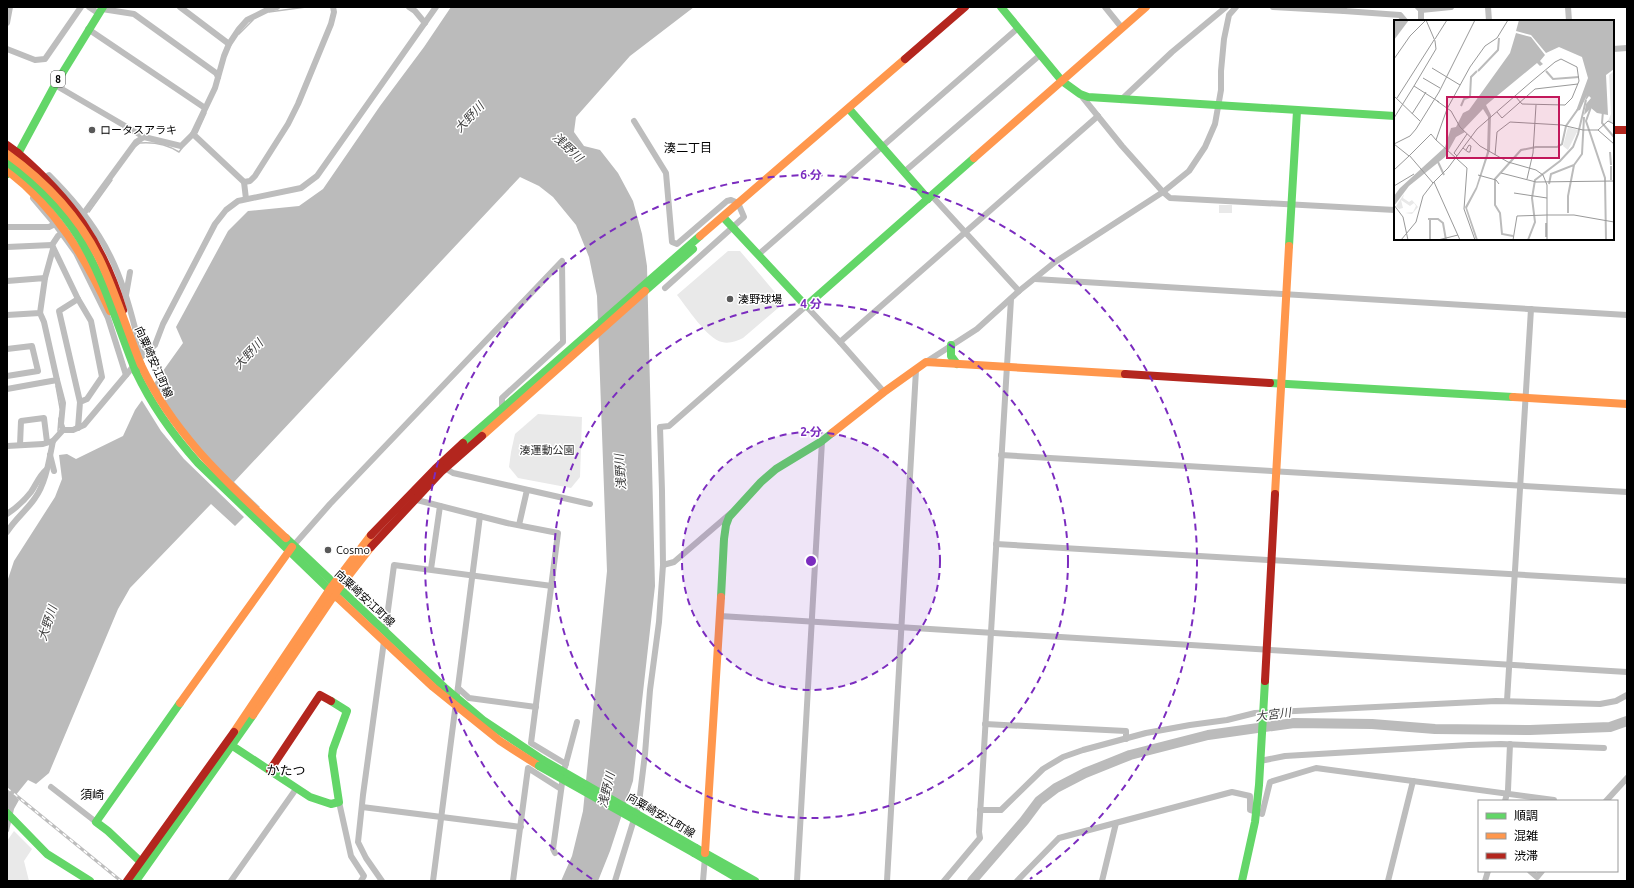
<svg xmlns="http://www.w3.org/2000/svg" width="1634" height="888" viewBox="0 0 1634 888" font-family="Ubuntu,'Noto Sans JP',sans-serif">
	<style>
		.green { fill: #e9e9e9 }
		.water { fill: #bbb }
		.pier { fill: #fff }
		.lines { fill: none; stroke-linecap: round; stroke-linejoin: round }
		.stream { stroke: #bbb; stroke-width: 1.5 }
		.river { stroke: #bbb; stroke-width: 10 }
		.street { stroke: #bdbdbd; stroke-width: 6 }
		.fast { stroke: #63d668; stroke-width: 8 }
		.slow { stroke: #ff974d; stroke-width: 8 }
		.jam { stroke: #b3261e; stroke-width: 8 }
		.rail-casing { stroke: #bdbdbd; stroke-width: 3 }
		.rail { stroke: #fff; stroke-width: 1.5; stroke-dasharray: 4.5; stroke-linecap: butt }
		.fast-bridge { stroke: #63d668; stroke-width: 8 }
		.slow-bridge { stroke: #ff974d; stroke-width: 8 }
		.ring { fill: none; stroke: #7b2cbf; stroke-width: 2; stroke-dasharray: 7 5 }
		.poi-dot { fill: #595959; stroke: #fff; stroke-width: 1.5 }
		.labels { text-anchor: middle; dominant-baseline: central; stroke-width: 3; stroke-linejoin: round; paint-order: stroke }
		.shield { fill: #fff; stroke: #4c4c4c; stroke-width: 1 }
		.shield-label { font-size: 10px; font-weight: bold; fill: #000 }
		.poi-label { font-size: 11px; fill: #000; stroke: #fff; text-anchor: start }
		.street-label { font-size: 11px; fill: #000; stroke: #fff }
		.park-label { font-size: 11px; fill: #2e2e2e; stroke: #fff }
		.water-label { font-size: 12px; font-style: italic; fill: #3f3f3f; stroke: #fff }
		.neighbourhood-label { font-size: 12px; fill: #000; stroke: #fff }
		.quarter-label { font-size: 13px; fill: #000; stroke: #fff }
		.inset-river { fill: none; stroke: #bbb; stroke-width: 2 }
		.inset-road { fill: none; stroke: #999; stroke-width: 1 }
		.view { fill: #c2185b; fill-opacity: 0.15; stroke: #c2185b; stroke-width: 2 }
		.inset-edge { fill: none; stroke: #000; stroke-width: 2 }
		.centre { fill: #7b2cbf; stroke: #fff; stroke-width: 2 }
		.ring-label { font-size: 12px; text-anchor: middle; font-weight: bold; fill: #7b2cbf; stroke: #fff; stroke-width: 3; stroke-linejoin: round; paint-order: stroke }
	</style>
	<rect width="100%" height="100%" fill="#fff"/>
	<g class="green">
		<rect x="1219" y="205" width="13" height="8"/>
		<path d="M728 251H740L784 303 743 338C737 341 729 344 722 342 708 340 686 306 677 295Z"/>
		<polygon points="538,414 582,417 580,477 571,488 518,478 509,467 511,452 515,434"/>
		<polygon points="14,831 32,849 24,861 29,881 7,881 7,841"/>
	</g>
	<polygon class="water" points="451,7 694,7 630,56 576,117 574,132 584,146 600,150 618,173 633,201 642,234 647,266 655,586 633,781 610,851 598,881 561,881 572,856 583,811 607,571 597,296 589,257 576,225 553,197 539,186 520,177 234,482 260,507 247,514 235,526 211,504 130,588 118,609 49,773 36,784 28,780 15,796 19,800 14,809 9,831 7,834 7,582 14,561 55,497 62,479 59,455 67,454 76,459 123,436 135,410 183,343 176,327 228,231 248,211 299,206 323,189 380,106 424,47"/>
	<polygon class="pier" points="152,383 163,403 248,515 245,518 184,459 161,431 141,399"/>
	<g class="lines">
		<g class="stream">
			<polyline points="269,12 306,7"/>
			<polyline points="239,34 253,20"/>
			<polyline points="197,133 206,113"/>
			<path d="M136 146 140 143C153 142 168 145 179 152L182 148"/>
			<polyline points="89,212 112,180"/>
			<polyline points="56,386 60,408"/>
			<polyline points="58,431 59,418"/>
		</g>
		<polyline class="river" points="972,881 1024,821 1039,801 1056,788 1085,773 1130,755 1208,735 1294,723 1372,724 1435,729 1530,730 1610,727 1627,721"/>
		<g class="street">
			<polyline points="89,7 98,13"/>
			<polyline points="180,7 229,44"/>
			<polyline points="409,7 415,11 425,23"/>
			<polyline points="1105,7 1122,28"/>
			<polyline points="1273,7 1344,11 1344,7"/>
			<polyline points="1418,7 1421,10 1421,21"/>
			<polyline points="1488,7 1489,21"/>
			<polyline points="1568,7 1569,21"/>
			<polyline points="102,9 134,14 216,73 218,77"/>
			<polyline points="1421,10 1451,7"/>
			<polyline points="1344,11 1400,15 1405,21"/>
			<polyline points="7,23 10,7"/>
			<polyline points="88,29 205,108"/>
			<polyline points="7,49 35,60 45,59 81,7"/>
			<polyline points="1613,49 1627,48"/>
			<polyline points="55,85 144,137 181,146 193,134 215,88 224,56 229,44 239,29 247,20 269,9 277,7"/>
			<polyline points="1080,94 1122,146 1163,192 1170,198 1395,210"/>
			<polyline points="1121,100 1172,52 1226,7"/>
			<polyline points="634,121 666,173 672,242 677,244 727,201 731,200 738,203 744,217 665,288"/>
			<polyline points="193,134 244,182 246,199"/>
			<polyline points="904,172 1040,55"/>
			<path d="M45 178 49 175C68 194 85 213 99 236 122 272 132 315 142 356"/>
			<polyline points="244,182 250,181 255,176 288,124 298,104 331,24 334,12 333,7"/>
			<polyline points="35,195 33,198 55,224 76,253 108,318 126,375"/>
			<polyline points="932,196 1019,291"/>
			<polyline points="84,213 136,142 144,137"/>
			<polyline points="7,227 49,227 55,224"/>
			<polyline points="52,245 58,236 62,233"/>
			<polyline points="7,247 52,245 78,299"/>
			<polyline points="759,254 1018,28"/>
			<polyline points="45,278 53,249"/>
			<polyline points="1035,279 1627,315"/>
			<polyline points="7,281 45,278 40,313 7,315"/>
			<polyline points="126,295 130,272"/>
			<polyline points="840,342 1098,116"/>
			<polyline points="7,349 32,346 38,371 7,376"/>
			<polyline points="926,362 977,329 1019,291 1055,262 1163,192 1189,171 1205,147 1215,124 1221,90 1221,71 1224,39 1229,15 1236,7"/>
			<polyline points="57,380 63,403 61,424 63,430"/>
			<polyline points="7,389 57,380 44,322 40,313"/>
			<polyline points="78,428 80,402 59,311 78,299 91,321 102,377 87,399 80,402"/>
			<polyline points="20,445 21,421 44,418 47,442"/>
			<polyline points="7,446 43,444 53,441 63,430 73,430 84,425 142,356 155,345 163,324 215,224 226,210 238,201 301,188 317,176 436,7"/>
			<polyline points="50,455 54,471"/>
			<polyline points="1001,455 1627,492"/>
			<polyline points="443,467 453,473 590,504"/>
			<polyline points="413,499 507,523 558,533 531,743 566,764"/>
			<path d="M7 514C16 508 24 501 31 492 36 485 39 476 46 470"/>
			<polyline points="519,525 527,490"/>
			<path d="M7 532C15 519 27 510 35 498 46 483 49 460 53 441"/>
			<polyline points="996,544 1627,581"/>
			<polyline points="294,545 330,504 562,261 563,342 502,398 502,409"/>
			<polyline points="663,565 674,562 731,513"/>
			<polyline points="431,569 440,506"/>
			<polyline points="720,616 1627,672"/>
			<polyline points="385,632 394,565 552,586"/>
			<polyline points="458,688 469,698 536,707"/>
			<polyline points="1507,701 1531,309"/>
			<polyline points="985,724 1126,731 1126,739"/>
			<polyline points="1260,761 1285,756 1469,745 1501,744 1604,748"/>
			<polyline points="565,767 577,722"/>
			<polyline points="51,787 96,822"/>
			<polyline points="1505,801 1508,790 1510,744"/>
			<polyline points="1606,801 1627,778"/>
			<polyline points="339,802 351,856 364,876 361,881"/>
			<polyline points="362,807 521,827"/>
			<polyline points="980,810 1001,810 1043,769 1063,757 1083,750 1146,733 1190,725 1227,720 1255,713 1496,701 1600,704 1616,701 1627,695"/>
			<polyline points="555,853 553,849 563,776"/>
			<polyline points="1530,871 1537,877 1542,871"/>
			<polyline points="231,881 296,789"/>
			<polyline points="382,881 366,858 358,842 363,795 384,641"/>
			<polyline points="433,881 480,516"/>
			<polyline points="513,881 528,768 561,789"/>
			<polyline points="615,881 639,803 645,754 650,690 659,622 663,565 662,491 660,427 669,426 806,306 840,342 884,392"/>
			<polyline points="703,881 705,857"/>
			<polyline points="797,881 822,441"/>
			<polyline points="887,881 916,370"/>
			<polyline points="944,881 980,838 979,832 1011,299"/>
			<polyline points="1017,881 1059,838 1232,792 1250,796 1250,810 1262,814 1270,782 1316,768 1554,800"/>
			<polyline points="1102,881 1116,823"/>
			<polyline points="1388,881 1413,781"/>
			<polyline points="1485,881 1488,871"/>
		</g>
		<g class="fast">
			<polyline points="1001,7 1062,81 1080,94 1088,97 1395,116"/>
			<polyline points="849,109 928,199"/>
			<polyline points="7,174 55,85 103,7"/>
			<polyline points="723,217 806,306 974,158"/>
			<polyline points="1289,246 1297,111"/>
			<polyline points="645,291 693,249"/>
			<polyline points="951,345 951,356 957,364"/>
			<path d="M136 372C152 406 173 435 198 463L338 598"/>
			<polyline points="1270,383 1513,397"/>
			<polyline points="463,443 700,236"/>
			<polyline points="286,538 444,687 483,720 543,760"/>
			<polyline points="721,597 724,539 726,525 729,517 761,482 776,469 822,441 832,433"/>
			<polyline points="228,743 310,797 331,804 339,802 332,756 333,749 347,711 331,701"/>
			<polyline points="7,813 47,854 90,881"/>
			<polyline points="696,848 755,881"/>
			<polyline points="694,853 742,881"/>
			<polyline points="145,866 108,831 96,822 180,703"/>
			<polyline points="136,881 253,715"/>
			<polyline points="1242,881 1255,822 1259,785 1265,681"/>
		</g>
		<g class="slow">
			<polyline points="974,158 1146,7"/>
			<path d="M8 171C56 208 85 257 110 311"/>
			<polyline points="700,236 905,59"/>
			<path d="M141 365C175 437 229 484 286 538"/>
			<polyline points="1513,397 1627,404"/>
			<polyline points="832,433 884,392 926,362 1125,374"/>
			<polyline points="482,436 645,291"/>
			<polyline points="1275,494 1289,246"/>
			<polyline points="338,598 433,687 500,741 539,766"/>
			<polyline points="180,703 292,547"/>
			<polyline points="253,715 339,588 371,547"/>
			<polyline points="234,732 330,589 371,535"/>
			<polyline points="705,853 721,597"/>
		</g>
		<g class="jam">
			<polyline points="905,59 965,7"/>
			<polyline points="1613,130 1627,130"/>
			<polyline points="7,145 18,153"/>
			<path d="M18 153C71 199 103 242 123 310"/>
			<polyline points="1125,374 1270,383"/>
			<polyline points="371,535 435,469 463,443"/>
			<polyline points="371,547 441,472 482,436"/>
			<polyline points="1265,681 1275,494"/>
			<polyline points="270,770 320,695 331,701"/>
			<polyline points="127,881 234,732"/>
		</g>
		<defs>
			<polyline id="rail" points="7,788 121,881"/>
		</defs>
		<use href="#rail" class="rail-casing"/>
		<use href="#rail" class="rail"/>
		<g class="fast-bridge">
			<path d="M7 162C36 183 61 209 80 239 105 280 118 328 136 372"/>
			<polyline points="543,760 696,848"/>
			<polyline points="539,766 694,853"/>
		</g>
		<path class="slow-bridge" d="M7 154C46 182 79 217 100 260 116 294 127 330 141 365"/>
	</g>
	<circle cx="811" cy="561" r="129" fill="#7b2cbf" fill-opacity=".12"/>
	<g class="ring">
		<circle cx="811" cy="561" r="129"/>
		<circle cx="811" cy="561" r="257"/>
		<path d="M592 879A386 386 0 1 1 1030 879"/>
	</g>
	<g class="poi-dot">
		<circle cx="92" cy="130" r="4"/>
		<circle cx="730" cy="299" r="4"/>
		<circle cx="328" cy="550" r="4"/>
	</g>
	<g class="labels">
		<rect class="shield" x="51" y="71" width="14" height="16" rx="3"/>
		<g class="shield-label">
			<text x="58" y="79">8</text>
		</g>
		<g class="poi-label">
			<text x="100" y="130">ロータスアラキ</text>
			<text x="738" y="299">湊野球場</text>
			<text x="336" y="550">Cosmo</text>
		</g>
		<g class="street-label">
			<text transform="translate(154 362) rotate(66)">向粟崎安江町線</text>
			<text transform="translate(365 598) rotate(43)">向粟崎安江町線</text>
			<text transform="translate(661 815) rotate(30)">向粟崎安江町線</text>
		</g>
		<g class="park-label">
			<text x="547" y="450">湊運動公園</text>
		</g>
		<g class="water-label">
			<text transform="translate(469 117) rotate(-47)">大野川</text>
			<text transform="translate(568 147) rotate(43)">浅野川</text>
			<text transform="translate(248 354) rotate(-47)">大野川</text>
			<text transform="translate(620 472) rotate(-94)">浅野川</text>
			<text transform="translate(47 623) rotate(-72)">大野川</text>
			<text transform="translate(1273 714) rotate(-7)">大宮川</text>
			<text transform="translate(606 790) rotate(-76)">浅野川</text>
		</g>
		<g class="neighbourhood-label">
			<text x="688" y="147">湊二丁目</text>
			<text x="92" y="794">須崎</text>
		</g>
		<g class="quarter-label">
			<text x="286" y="770">かたつ</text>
		</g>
	</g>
	<g transform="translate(1394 20)">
		<rect width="220" height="220" fill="#fff"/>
		<path d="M219 52 220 53V104L214 101 217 94 215 55ZM174 107 184 110 174 130 169 126ZM10 174 9 178 15 182 18 180 24 187 18 194 11 193 19 192 22 186 20 183 16 186 7 180 9 188 5 189 2 186Z" fill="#e9e9e9"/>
		<path d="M0 0H15L0 20ZM125 0H220V49L212 55 214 95 203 93 197 88 190 95 192 84 197 78 195 76 190 83 193 75 186 90 182 91 194 58 188 37 165 27 152 33 137 15 122 11ZM122 13 137 17 151 35 146 41 149 44 146 46 143 43 92 85 97 95 96 130 83 169 73 188 84 220H82L71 187 82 167 93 132 94 97 89 89 69 110 71 112 62 117 51 137 15 166 0 186V176L6 168 51 127 57 108 62 107 69 93 75 90 116 33Z" fill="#bbb"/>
		<path class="inset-river" d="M84 51 104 30 105 18M152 51 159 59 185 57M67 86 70 79 76 77 77 57 83 51M197 87 192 101 211 158 212 220M209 91 208 103 220 117M216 132 217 145M44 142 50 155M217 146V160M155 164 157 154 180 145 188 134 190 97M174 193V176L180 145M34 199H44L49 203 52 220M36 199V220M152 203V217M119 216 108 214 106 193 101 185V159L127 130 142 127H163L168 124 172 106 184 89M134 220 141 202 138 178 141 160 166 141 179 127 184 114 192 80"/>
		<path class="inset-road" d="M41 19 53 0M0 39 16 16 31 1M38 48 66 65M29 58 46 68M20 66 45 82M20 66 42 29 41 21 32 0M0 76 26 101M3 78 40 20M43 81 57 91 66 107 86 126 114 142 142 150 149 155 153 165V220M103 92 108 98 141 69 184 64M18 94 32 72M0 98 20 66M204 110 220 124M42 120 73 148 70 189 81 220M42 120 53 89 76 47 91 26 103 18 114 0M0 124 16 116 22 109 45 72 81 0M69 128 74 132H76L77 126 75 125 72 130M101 135 103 112 116 102 168 105 189 110H204L214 101 220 104M15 136 37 114 42 120M63 136 60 133 73 114M0 150 15 136 0 124M107 153 142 162 220 161M84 155 102 160 105 164M133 159 139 133 142 85M40 162 66 220M39 163 54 148 83 109 137 62 161 42 167 39 183 47 185 61 178 78 171 85 128 84 121 76M0 166 20 154M120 173 153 178M0 185 9 197 14 220M153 195H180L220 202M7 220 22 202 29 176 39 163 15 135M44 220 64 215M119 220 123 196 153 195"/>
		<path class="view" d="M53 77H165V138H53Z"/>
		<rect width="220" height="220" class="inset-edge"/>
	</g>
	<circle cx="811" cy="561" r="6" class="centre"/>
	<g class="ring-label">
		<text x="811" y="179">6 分</text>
		<text x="811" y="308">4 分</text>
		<text x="811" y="436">2 分</text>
	</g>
	<rect width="1634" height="888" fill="none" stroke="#000000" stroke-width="16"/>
	<rect x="1478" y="800" width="140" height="72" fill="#ffffff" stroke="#999999"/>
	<rect x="1486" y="813" width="20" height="6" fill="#63d668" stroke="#999999"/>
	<text x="1514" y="820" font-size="12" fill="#000000">順調</text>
	<rect x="1486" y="833" width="20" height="6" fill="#ff974d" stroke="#999999"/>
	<text x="1514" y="840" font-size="12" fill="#000000">混雑</text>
	<rect x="1486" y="853" width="20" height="6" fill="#b3261e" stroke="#999999"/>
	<text x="1514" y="860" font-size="12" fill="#000000">渋滞</text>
</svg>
